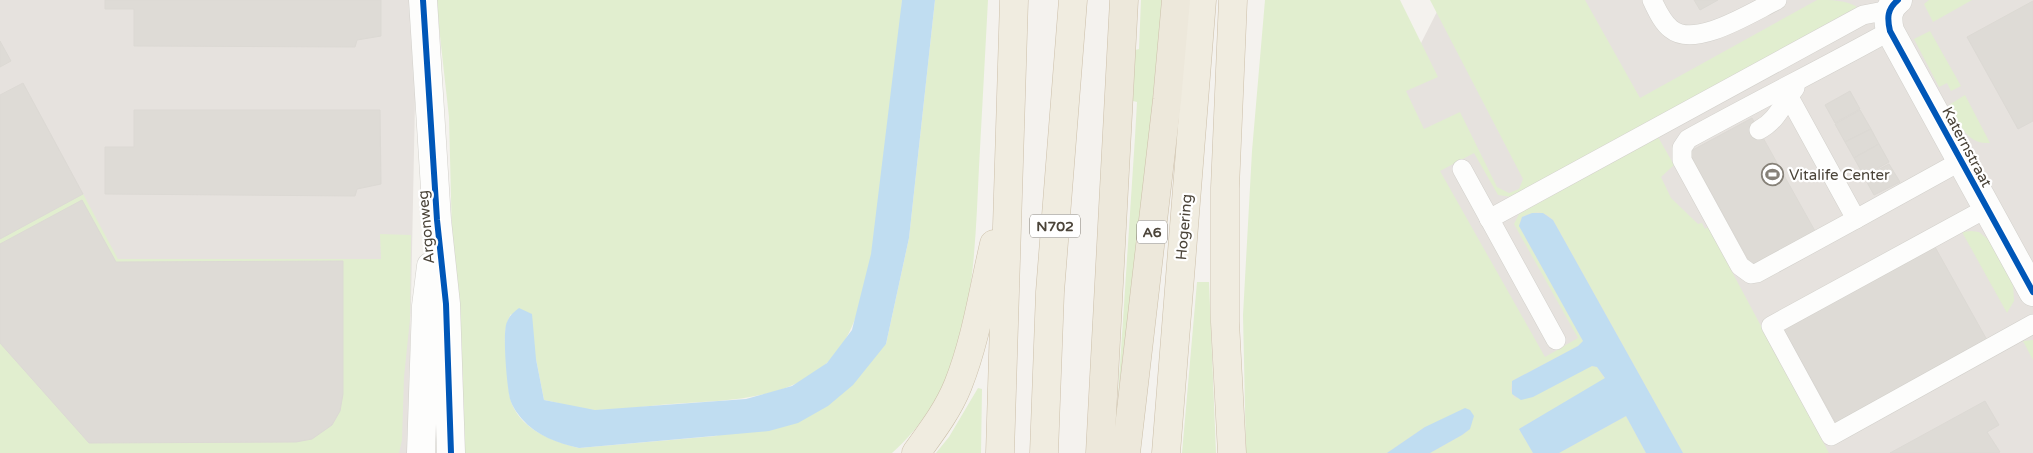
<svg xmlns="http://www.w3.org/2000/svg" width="2033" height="453" viewBox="0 0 2033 453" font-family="'Varela Round',sans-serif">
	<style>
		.industrial { fill: #e6e2de }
		.green { fill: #e1eecf }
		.water { fill: #c0ddf1 }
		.building { fill: #dedbd6; stroke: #dcd9d4 }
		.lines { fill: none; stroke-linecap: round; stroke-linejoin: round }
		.service-casing { stroke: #d2d0cb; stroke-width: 20 }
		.minor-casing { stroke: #d2d0cb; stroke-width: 29 }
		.trunk-casing { stroke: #ccbfa9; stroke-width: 29 }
		.motorway-casing { stroke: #ccbfa9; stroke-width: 29 }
		.service { stroke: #fdfdfc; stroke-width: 19 }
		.minor { stroke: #fdfdfc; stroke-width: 28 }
		.trunk { stroke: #f0ece0; stroke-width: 28 }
		.motorway { stroke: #ede8db; stroke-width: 28 }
		.cycleway-casing { stroke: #fff; stroke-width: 9 }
		.cycleway { stroke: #0057b8; stroke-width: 6 }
		.labels { text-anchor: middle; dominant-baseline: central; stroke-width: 4.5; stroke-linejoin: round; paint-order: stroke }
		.shield { fill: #fff; stroke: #817c74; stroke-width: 1 }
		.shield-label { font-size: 14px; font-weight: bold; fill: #4b4439 }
		.street-label { font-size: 15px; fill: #4b4439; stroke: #fff }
		.poi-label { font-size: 15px; fill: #4b4439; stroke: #fff; text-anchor: start }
	</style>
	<rect width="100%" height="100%" fill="#f4f2ee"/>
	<g class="industrial">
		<polygon points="0,0 417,0 408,453 0,453"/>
		<polygon points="1443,0 2033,0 2033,453 1299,453 1296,288"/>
	</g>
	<g class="green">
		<path d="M436 0H902C899 50 891 100 885 150 878 204 872 304 840 348 802 401 731 400 671 404 647 406 621 410 596 410 579 410 561 403 544 400L536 359 511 314C502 330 505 346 507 363 508 374 508 387 510 398 518 429 552 441 579 448L716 436 886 344 909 238 935 0H988C985 56 982 112 979 167 974 268 974 382 892 453H463L454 317 449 117Z"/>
		<polygon points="1141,0 1162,0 1147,166 1118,396 1135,137 1137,102 1133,101 1135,50 1139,49"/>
		<path d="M1265 0H1400L1438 77 1406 91 1424 129 1460 112 1497 187 1509 193 1519 189 1523 179 1430 0H1585L1640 98 1817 0C1830 0 1847 0 1857 7L1512 197 1498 195 1474 153 1440 171 1545 357 1578 338 1514 224 1519 214 1658 137 1674 165 1661 177 1671 198 1698 224 1702 223 1705 229 1708 227 1829 453H1683L1553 220C1543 210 1534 211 1522 217L1519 226 1583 341 1578 346 1512 381 1511 391 1515 398 1592 366 1597 367 1605 379 1519 429 1533 453H1430L1462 435 1470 429 1425 427 1387 453H1246L1243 315 1252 151Z"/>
		<polygon points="1929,0 1972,0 1933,22 1924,4"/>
		<polygon points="1930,31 1961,86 1951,91 1947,83 1939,87 1914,39"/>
		<path d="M1965 95 1990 143C1966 145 1959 122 1949 105Z"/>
		<polygon points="83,194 118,259 381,259 380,234 411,235 410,319 404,377 402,440 399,453 0,453 0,239"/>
		<polygon points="1971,231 1979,232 1990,241 2013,284 2014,301 2007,313 1962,232"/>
		<polygon points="1197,282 1209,282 1216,453 1182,453"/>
		<polygon points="2033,340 2033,360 2023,341"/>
		<polygon points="978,388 982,389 981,453 936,453 949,437"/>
		<polygon points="1626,416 1646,453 1559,453"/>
	</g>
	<g class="water">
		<path d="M902 0H935L909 238 886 344 853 385 828 406 798 423 769 431 579 448C557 443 537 436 522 419 517 413 512 406 510 399 507 386 502 332 507 322 509 316 514 312 519 308L532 314 536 359 544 400 595 410 746 399 792 386 827 363 852 330 871 254Z"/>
		<polygon points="1532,213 1543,213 1553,220 1683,453 1646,453 1626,416 1559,453 1533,453 1519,429 1605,378 1597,367 1592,366 1533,397 1521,400 1512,394 1512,381 1578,346 1583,341 1519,226 1522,217"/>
		<polygon points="1465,408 1470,410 1474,416 1470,429 1462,435 1430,453 1387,453 1425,427"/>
	</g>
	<g class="building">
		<polygon points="105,0 381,0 381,36 357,40 355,47 134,46 134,9 105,9"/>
		<polygon points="1694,0 1718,0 1700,10"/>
		<polygon points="2033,1 2033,121 2018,129 1967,37"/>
		<polygon points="0,41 11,61 0,67"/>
		<polygon points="23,83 83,194 0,239 0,95"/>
		<polygon points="1850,91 1860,109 1835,123 1825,105"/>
		<polygon points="134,110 380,110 381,184 357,189 355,196 105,194 105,147 134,147"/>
		<polygon points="1860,110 1871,129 1845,142 1835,124"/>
		<polygon points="1752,118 1815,231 1752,266 1689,152"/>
		<polygon points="1871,129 1879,144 1854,158 1845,142"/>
		<polygon points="1879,144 1889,162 1864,176 1854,158"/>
		<polygon points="1889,164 1900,182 1874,195 1864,177"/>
		<polygon points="82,200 116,262 343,261 343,394 340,411 332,425 312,439 296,442 89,443 0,343 0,244"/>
		<polygon points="1935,247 1987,340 1836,423 1784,330"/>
		<polygon points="1985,401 1999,425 1987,432 2000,452 1998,453 1890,453"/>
	</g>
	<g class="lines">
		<defs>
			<g id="service">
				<path d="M1652 0C1657 10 1662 22 1671 29 1695 49 1752 12 1777 0"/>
				<polyline points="1789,97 1856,219 1961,161"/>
				<path d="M1759 130C1777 121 1783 103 1795 88"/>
				<polyline points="1462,169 1556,340"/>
				<polyline points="1987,208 1771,326 1831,436 2033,324"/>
				<polyline points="1489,219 1863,15 1889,10"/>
				<path d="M1856 219 1757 273 1751 274 1740 266 1682 160V148L1688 139C1755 102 1823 68 1890 31"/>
			</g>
			<g id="minor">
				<polyline points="423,0 437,220 446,304 451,453"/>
				<path d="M1898 0C1887 9 1887 18 1890 31L2033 292"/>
				<polyline points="421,453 426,306 431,266"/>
			</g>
			<g id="trunk">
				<path d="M916 453C932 431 948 410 958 385 976 340 983 291 994 244"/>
				<polyline points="1000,453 1014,0"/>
				<polyline points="1044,453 1050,292 1073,0"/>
				<polyline points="1166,453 1202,0"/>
				<polyline points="1232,453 1225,322 1225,188 1233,0"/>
			</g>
			<g id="motorway">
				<polyline points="1100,453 1124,0"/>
				<polyline points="1126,453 1167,100 1176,0"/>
			</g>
		</defs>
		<use href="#service" class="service-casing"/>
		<use href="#minor" class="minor-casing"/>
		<use href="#trunk" class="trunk-casing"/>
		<use href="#motorway" class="motorway-casing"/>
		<use href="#service" class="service"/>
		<use href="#minor" class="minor"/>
		<use href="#trunk" class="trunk"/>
		<use href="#motorway" class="motorway"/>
		<defs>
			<g id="cycleway">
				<polyline points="423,0 437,220 446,304 451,453"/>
				<path d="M1898 0C1887 9 1887 18 1890 31L2033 292"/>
			</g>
		</defs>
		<use href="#cycleway" class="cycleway-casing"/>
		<use href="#cycleway" class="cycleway"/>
	</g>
	<defs>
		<symbol id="stadium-ring" viewBox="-11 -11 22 22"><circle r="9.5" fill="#fff" stroke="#868178" stroke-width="1.5"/><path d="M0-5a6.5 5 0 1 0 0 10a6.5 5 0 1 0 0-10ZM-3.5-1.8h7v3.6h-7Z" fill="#868178"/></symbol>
	</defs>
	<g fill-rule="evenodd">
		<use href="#stadium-ring" x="1760" y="162" width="25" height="25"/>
	</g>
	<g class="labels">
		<g class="shield">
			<rect x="1030" y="214.5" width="50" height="23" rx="4"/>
			<rect x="1137" y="220.5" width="30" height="23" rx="4"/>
		</g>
		<g class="shield-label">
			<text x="1055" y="226">N702</text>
			<text x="1152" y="232">A6</text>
		</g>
		<g class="street-label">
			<text transform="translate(1967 147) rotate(62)">Katernstraat</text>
			<text transform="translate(426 227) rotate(-95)">Argonweg</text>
			<text transform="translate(1184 227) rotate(-85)">Hogering</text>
		</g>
		<g class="poi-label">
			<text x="1789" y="175">Vitalife Center</text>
		</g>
	</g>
</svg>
